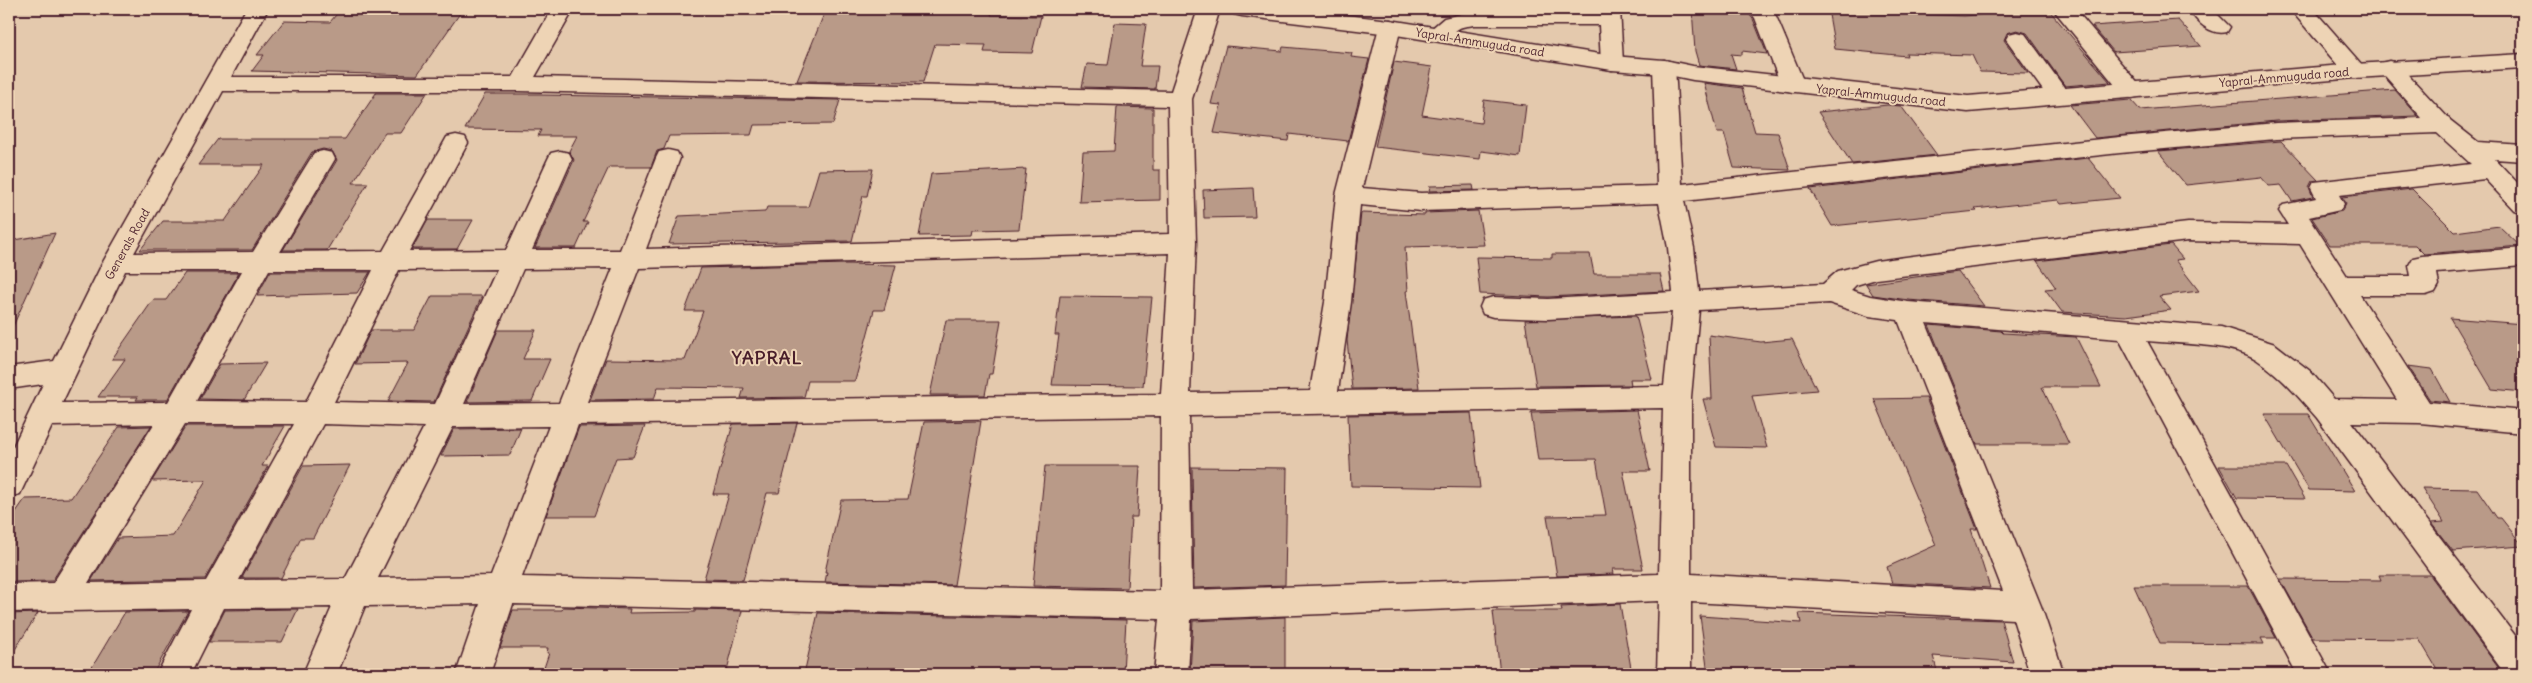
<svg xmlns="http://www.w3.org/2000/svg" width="2532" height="683" viewBox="0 0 2532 683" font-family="Delius,sans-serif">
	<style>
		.building { fill: #b99a88; stroke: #4a1f2b }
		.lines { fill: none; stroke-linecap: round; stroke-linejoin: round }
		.minor-casing { stroke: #4a1f2b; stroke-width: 3 }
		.major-casing { stroke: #4a1f2b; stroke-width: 3 }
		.minor { fill: #eed4b5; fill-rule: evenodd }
		.major { fill: #eed4b5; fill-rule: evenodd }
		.labels { text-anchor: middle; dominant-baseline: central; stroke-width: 4; stroke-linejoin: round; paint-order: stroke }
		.street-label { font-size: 12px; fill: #4a1f2b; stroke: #eed4b5 }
		.district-label { font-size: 18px; font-weight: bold; letter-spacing: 1px; fill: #4a1f2b; stroke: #eed4b5 }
	</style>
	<rect width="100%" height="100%" fill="#e4c9ad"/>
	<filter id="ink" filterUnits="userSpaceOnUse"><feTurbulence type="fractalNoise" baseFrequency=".02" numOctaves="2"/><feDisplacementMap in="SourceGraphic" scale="10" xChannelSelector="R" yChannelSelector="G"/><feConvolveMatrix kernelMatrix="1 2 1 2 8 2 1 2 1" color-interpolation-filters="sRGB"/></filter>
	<g filter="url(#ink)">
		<g class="building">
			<polygon points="341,9 463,9 417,75 252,71 264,55 257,55 284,21 330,22"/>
			<polygon points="826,9 993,9 991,15 1041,16 1032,53 984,52 986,45 935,44 923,82 797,81"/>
			<polygon points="1692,9 1748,13 1753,19 1767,54 1742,51 1742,55 1731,54 1736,69 1699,65 1695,51"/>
			<polygon points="1828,9 1882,9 1884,13 1964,16 2048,9 2110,82 2065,86 2027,33 2017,30 2007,33 2004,40 2028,73 1980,72 1972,55 1906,53 1907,56 1835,49"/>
			<polygon points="2178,20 2201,46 2114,52 2092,26"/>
			<polygon points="1115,23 1146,24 1140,66 1158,66 1155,89 1082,87 1087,64 1108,65"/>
			<polygon points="1226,46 1282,51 1283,47 1352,53 1351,57 1369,59 1348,141 1289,134 1288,141 1214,133 1221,105 1211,104"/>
			<polygon points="1394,62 1432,67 1422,115 1481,123 1484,100 1526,105 1520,156 1481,151 1480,159 1375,147"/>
			<polygon points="1704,83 1742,88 1755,132 1778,133 1790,170 1734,168 1724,133 1717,133"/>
			<polygon points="2395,90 2418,116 2276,121 2095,138 2070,105 2131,100 2140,110"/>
			<polygon points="376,93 427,93 401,133 385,133 353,183 368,183 327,250 283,250 337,160 332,151 323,149 312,152 252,250 140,250 163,221 225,221 264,165 198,165 218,139 345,139"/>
			<polygon points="485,94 541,94 540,95 840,100 833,124 754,125 751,135 669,136 664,149 657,151 651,167 609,167 583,222 588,222 576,248 535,248 574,160 569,151 577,136 538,136 541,130 465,129"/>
			<polygon points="1888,105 1901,106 1937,155 1852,164 1818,112"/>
			<polygon points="1117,107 1153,108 1153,170 1160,170 1160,200 1079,202 1083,152 1114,151"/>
			<polygon points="2281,141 2318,180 2312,181 2309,187 2313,197 2292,201 2281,185 2269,186 2261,177 2186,185 2158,151"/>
			<polygon points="2088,158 2120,198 2061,204 2058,200 2038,202 1975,209 1977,211 1832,226 1810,189"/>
			<polygon points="873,169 867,196 863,196 852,241 669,244 679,216 765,212 767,207 808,207 819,170"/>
			<polygon points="1026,169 1019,229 973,230 972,235 919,236 931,174"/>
			<polygon points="1473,185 1474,190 1429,191 1430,186"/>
			<polygon points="1253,188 1255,217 1204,218 1203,190"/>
			<polygon points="2412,189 2455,232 2499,226 2520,246 2424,254 2415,245 2330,245 2312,218 2342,211 2346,203 2342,197"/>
			<polygon points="1478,211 1484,245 1405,247 1408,291 1406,291 1419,388 1352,389 1347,340 1361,213 1425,215 1425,213"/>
			<polygon points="428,220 473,220 457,249 412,249"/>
			<polygon points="55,233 9,335 9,241"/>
			<polygon points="2171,245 2183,259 2175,260 2199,291 2159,296 2171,310 2126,316 2062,312 2045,289 2056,288 2037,261"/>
			<polygon points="1552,254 1590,254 1594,274 1660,274 1664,291 1548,297 1480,294 1476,257 1552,258"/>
			<polygon points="846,264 896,265 884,310 874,310 855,381 808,381 804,397 741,398 744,388 658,387 654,399 590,400 606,359 685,360 703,311 685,311 701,268"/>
			<polygon points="1958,271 1984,306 1908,300 1873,295 1866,284"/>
			<polygon points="270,272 370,272 357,293 257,296"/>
			<polygon points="185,273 239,273 167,400 136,400 138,397 98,397 125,359 112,359 153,300 166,300"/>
			<polygon points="432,296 482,296 434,402 388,401 408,363 355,364 371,330 414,330"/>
			<polygon points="1060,296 1152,297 1143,386 1052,385 1059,335 1055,335"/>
			<polygon points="1636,316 1652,379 1630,379 1631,385 1536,386 1525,320"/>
			<polygon points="2450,318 2523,324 2523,392 2492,389"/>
			<polygon points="946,320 1001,320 992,374 989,374 985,395 930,395"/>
			<polygon points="1929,325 2001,331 2003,333 2076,337 2101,387 2042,387 2069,444 1977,444"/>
			<polygon points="498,330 536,330 523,359 550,359 532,401 467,402"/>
			<polygon points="1709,335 1761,342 1792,339 1817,390 1752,396 1767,448 1716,447 1703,399 1712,399"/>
			<polygon points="266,363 244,400 200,399 220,364"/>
			<polygon points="2408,366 2432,369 2450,402 2430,400"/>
			<polygon points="1926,398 1977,529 1971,529 1990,588 1892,583 1887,567 1936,545 1874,399"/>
			<polygon points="1637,410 1650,471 1623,471 1643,569 1613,569 1614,574 1557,576 1547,516 1606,515 1596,459 1538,460 1531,413"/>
			<polygon points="1471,413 1480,488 1351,486 1348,415"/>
			<polygon points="2264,414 2308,414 2355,491 2309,490"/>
			<polygon points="981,421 954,585 825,582 827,572 825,572 841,500 908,499 924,422"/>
			<polygon points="797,423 779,493 767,493 743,580 704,579 729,494 713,494 733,424"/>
			<polygon points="151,426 52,581 9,582 9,522 25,499 71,498 119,427"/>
			<polygon points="186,426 285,426 262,466 268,466 205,579 91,581 118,538 173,536 206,480 152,481"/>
			<polygon points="645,426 633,457 616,458 594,516 546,516 579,427"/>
			<polygon points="521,428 510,455 441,456 454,429"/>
			<polygon points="350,465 313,538 301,538 281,578 242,578 303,466"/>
			<polygon points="1045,466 1140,466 1137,517 1131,517 1127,588 1033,586"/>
			<polygon points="2219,466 2286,466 2305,499 2237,498"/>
			<polygon points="1192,467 1287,468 1285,585 1194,588"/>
			<polygon points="2422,488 2477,489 2497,518 2501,518 2523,546 2453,551 2431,523 2444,522"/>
			<polygon points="2379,575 2430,575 2503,674 2440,674 2419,639 2313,638 2280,579 2381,580"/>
			<polygon points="2134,586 2248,586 2276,638 2261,638 2264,644 2160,643"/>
			<polygon points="1620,604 1632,674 1500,674 1493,611 1562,611 1561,607"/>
			<polygon points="563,607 630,609 629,613 695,612 695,610 742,611 726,674 542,674 549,653 547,653 548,648 500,648 513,610 562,610"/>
			<polygon points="298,609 282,642 209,642 225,610"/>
			<polygon points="188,611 153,674 88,674 125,612"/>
			<polygon points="38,613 9,659 9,614"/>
			<polygon points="818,613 1126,620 1123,672 804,674"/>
			<polygon points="1799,613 2001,620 2013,662 1933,656 1938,674 1708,674 1700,616 1801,623"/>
			<polygon points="1285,617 1285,674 1190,674 1193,621"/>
		</g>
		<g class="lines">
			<defs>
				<g id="minor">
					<path d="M246 9H268L231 77H513L552 9H574L535 77 1171 91 1198 9H1220L1192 99 1196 243 1190 393 1310 391 1325 302 1336 195 1379 27 1382 22 1390 20 1398 22 1401 27 1362 188 1421 193 1657 186 1653 67 1656 62 1664 60 1672 62 1675 67 1682 184 2120 137 2276 123 2422 118 2378 68 2381 63 2389 61 2397 63 2450 120 2478 142 2523 145V161L2495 159 2523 189V213L2514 210 2485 179 2339 195 2344 204 2340 210 2309 217 2347 276H2411L2409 265 2413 258 2422 256 2523 248V266L2437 273 2439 285 2435 292 2426 295H2360L2429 402 2523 411V433L2420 423 2352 422 2523 646V674H2505L2317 418C2299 397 2280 375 2256 359 2231 343 2178 344 2147 341L2331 674H2297L2119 339 1926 323 2041 606 2064 674H2030L2013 619 1691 602V674H1657L1659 601 1191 619 1188 674H1154L1159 619 513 604 490 674H456L480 604 365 606 337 674H303L332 607 224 608 191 674H157L191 609 9 612V584L53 583 154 424 52 426 20 494 9 497V455L43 384 9 389V367L54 361 103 262ZM223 91H520L1168 106 1170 234 646 249 680 158 677 152 668 150 659 152 656 158 620 250H532L572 159 569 153 560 151 551 153 548 159 506 250 409 251 468 143 465 137 456 135 447 137 383 251 280 252 335 159 332 153 323 151 314 153 253 252 134 253ZM2437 133 2471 164 2314 182 2311 188 2316 198 2283 205 2279 211 2288 225 2188 223 1972 248 1876 261 1838 271 1823 284 1699 291 1694 248 1684 201 2120 153 2276 139ZM1659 203 1668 248 1673 292 1548 299 1493 297 1483 300 1480 307 1483 314 1493 317 1548 319 1672 312 1664 386 1338 391 1351 302 1360 205 1421 211ZM2188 241 2300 244 2397 400 2334 399 2310 371 2275 344 2221 327 1908 302 1870 296 1851 290 1856 285 1876 279ZM1170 253 1161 394 587 402 639 268ZM613 268 559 403 464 404 523 269ZM497 269 435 404 334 402 399 270ZM269 270H373L306 402 197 401ZM125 271H242L168 402 62 403ZM1829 303 1869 316 1898 320 2003 591 1691 574V397L1699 310ZM1663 408 1659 574 1192 590 1189 416ZM1161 416 1160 591 522 577 578 425ZM185 424H294L206 581 88 583ZM323 424 424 427 345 579 239 580ZM549 426 491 576 378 578 453 427Z"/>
					<path d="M1598 9H1620L1623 63 1620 68 1612 70 1604 68 1601 63 1599 25H1474C1469 26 1462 26 1458 29 1446 36 1441 43 1427 40L1424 35 1444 18 1474 11H1598Z"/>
					<polygon points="1748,9 1770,9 1776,16 1805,85 1801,90 1793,92 1785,90 1781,85 1755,18"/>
					<polygon points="2053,9 2075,9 2140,86 2144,91 2140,96 2132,98 2124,96"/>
					<path d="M2188 9H2212L2230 27 2227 32C2211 36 2197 22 2188 9Z"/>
					<polygon points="2290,9 2313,9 2363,66 2366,71 2363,76 2355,78 2347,76"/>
					<polygon points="2017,32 2025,34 2066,90 2070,95 2066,100 2058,102 2050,100 2006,39 2009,34"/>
				</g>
				<polygon id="major" points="1231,9 1294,9 1390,20 1612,56 1664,60 1693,66 1968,96 2355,64 2523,54 2523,68 2355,78 1968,112 1693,80 1664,74 1612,70 1390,34 1242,16 1234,14"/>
			</defs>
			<use href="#minor" class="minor-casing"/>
			<use href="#major" class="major-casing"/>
			<use href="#minor" class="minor"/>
			<use href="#major" class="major"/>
		</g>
	</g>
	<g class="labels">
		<g class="street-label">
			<text transform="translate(1480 42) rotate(9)">Yapral-Ammuguda road</text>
			<text transform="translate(2284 77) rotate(-5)">Yapral-Ammuguda road</text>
			<text transform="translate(1881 95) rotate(6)">Yapral-Ammuguda road</text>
			<text transform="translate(127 244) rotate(-61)">Generals Road</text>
		</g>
		<g class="district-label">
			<text x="767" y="357">YAPRAL</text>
		</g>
	</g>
	<rect width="2532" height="683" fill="none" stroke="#eed4b5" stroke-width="30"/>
	<rect x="15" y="15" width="2502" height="653" fill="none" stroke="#4a1f2b" stroke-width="2" filter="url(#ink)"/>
</svg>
